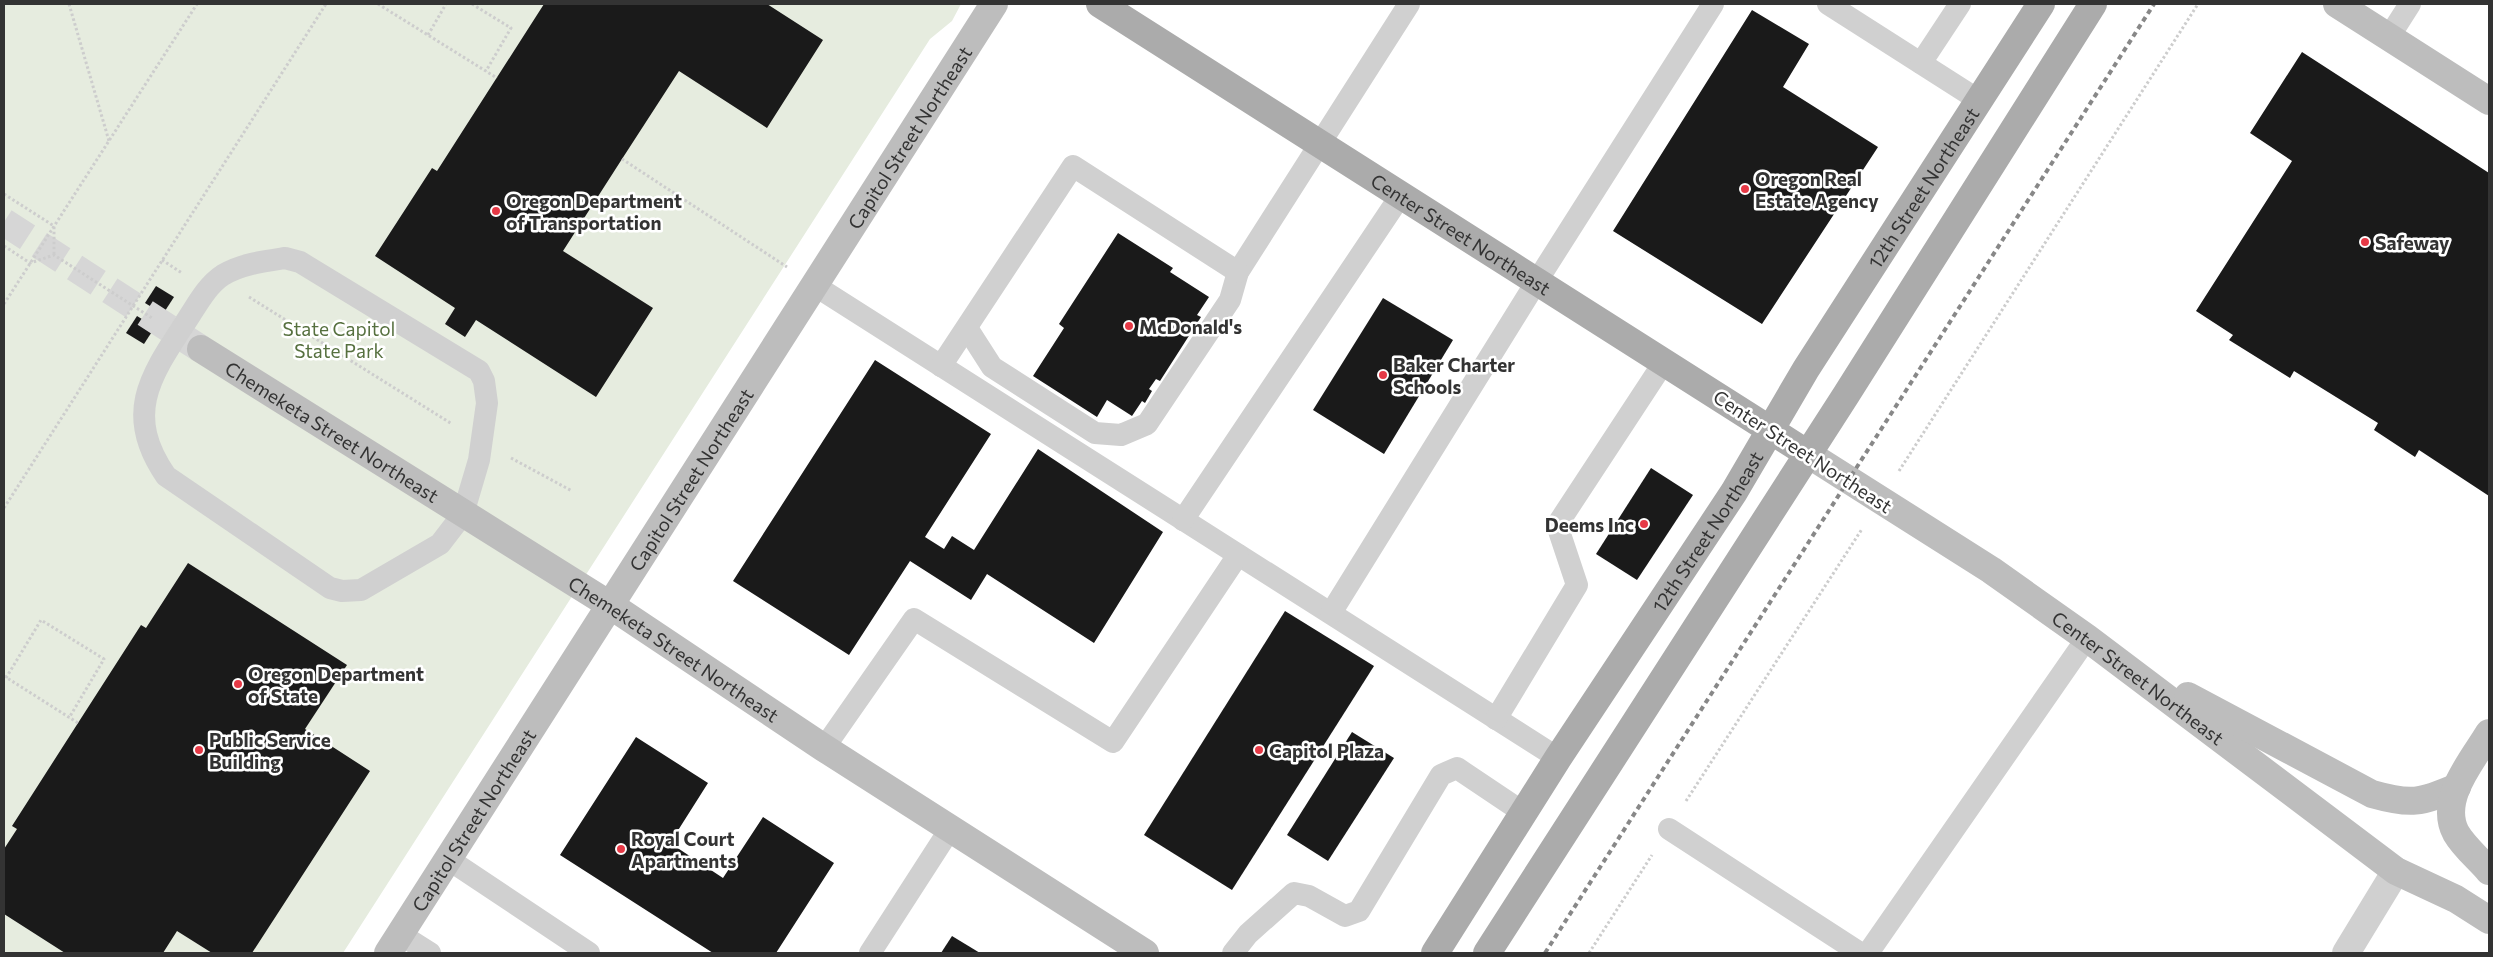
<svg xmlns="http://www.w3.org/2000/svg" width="2493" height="957" viewBox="0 0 2493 957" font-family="Commissioner,sans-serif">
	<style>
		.green { fill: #e6ecdf }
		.building { fill: #1a1a1a }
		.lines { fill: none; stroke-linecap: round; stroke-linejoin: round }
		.secondary-tunnel { stroke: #d6d6d6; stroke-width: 28; stroke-dasharray: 28 14; stroke-linecap: butt }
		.path { stroke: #cdcdcd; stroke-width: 3; stroke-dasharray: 2.5 2.5; stroke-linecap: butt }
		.lane { stroke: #d0d0d0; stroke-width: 22 }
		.street { stroke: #d0d0d0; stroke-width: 28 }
		.secondary { stroke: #bdbdbd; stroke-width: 28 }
		.primary { stroke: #ababab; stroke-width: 28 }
		.rail { stroke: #888; stroke-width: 4; stroke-dasharray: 5 4; stroke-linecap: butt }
		.poi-dot { fill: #e63946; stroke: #fff; stroke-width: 2 }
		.labels { text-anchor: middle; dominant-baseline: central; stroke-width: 5; stroke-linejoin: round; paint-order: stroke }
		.street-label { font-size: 19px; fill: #333; stroke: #fff }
		.poi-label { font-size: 19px; font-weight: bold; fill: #333; stroke: #fff; text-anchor: start }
		.park-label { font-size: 19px; fill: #56703f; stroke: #fff }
	</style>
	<rect width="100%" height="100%" fill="#fff"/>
	<polygon class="green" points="4,4 961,4 952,21 930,39 343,953 4,953"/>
	<g class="building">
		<polygon points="544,4 767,4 823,40 767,128 679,71 622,159 563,251 653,308 596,397 476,320 465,337 445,324 455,308 375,256 432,168 437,171"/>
		<polygon points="1752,10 1809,44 1783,87 1878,147 1762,324 1613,231"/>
		<polygon points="2302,52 2489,173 2489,496 2419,450 2415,457 2374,430 2378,423 2294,371 2290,378 2229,340 2233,335 2196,311 2292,161 2250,133"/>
		<polygon points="1118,233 1173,268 1170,272 1209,297 1197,315 1201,317 1160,381 1156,379 1149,389 1152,391 1145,403 1142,401 1132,416 1107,400 1097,417 1033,376 1064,328 1059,324"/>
		<polygon points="156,286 174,297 163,314 145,303"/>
		<polygon points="1383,298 1453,340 1384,454 1313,410"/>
		<polygon points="137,316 155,327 144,344 126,333"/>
		<polygon points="875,360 991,434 925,537 944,549 952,536 974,550 1038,449 1163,532 1094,643 987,574 971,600 910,561 849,655 733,581"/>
		<polygon points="1651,468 1693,495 1637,580 1596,554"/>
		<polygon points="188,563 347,665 305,729 370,771 252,953 212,953 177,931 163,953 65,953 4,914 4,849 17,829 12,826 78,723 141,625 146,628"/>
		<polygon points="1285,611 1374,666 1232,890 1144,835"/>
		<polygon points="1352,732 1394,758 1328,861 1287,835"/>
		<polygon points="636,737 708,783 670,843 723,878 763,817 834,863 776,953 713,953 560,855"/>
		<polygon points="952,936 980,953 941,953"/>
	</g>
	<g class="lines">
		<polyline class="secondary-tunnel" points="4,222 201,349"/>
		<g class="path">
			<polyline points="69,4 109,141"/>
			<polyline points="378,4 497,78"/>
			<polyline points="472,4 511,28 486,71"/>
			<polyline points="428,35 446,4"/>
			<polyline points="622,159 787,267"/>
			<polyline points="4,194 54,226 54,255"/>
			<polyline points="4,246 30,263 54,255 152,318"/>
			<polyline points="162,260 182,273"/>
			<polyline points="249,297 452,424"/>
			<polyline points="4,304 197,4"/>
			<polyline points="511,458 572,491"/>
			<polyline points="1899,471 2198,4"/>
			<polyline points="4,508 326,4"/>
			<polyline points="4,676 78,723"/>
			<polyline points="6,678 41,620 104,659 69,718"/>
			<polyline points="1686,801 1862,529"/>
			<polyline points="1589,953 1652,855"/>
		</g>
		<g class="lane">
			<polyline points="1828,4 1980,101"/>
			<polyline points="2389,37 2410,4"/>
			<polyline points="1921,63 1960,4"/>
			<path d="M285 258 300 262 479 371 484 381 487 403 479 460 463 514 440 544 361 590 342 591 330 588 166 476C124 415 149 378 185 323 196 307 206 286 223 275 241 264 265 261 285 258Z"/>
			<polyline points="814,285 1558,758"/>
			<polyline points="967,328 992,367 1095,433 1121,435 1147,424 1230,300 1238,272 1409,4"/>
			<polyline points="941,366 1073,166 1238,272"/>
			<polyline points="1183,520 1401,195"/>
			<polyline points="1331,613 1537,281 1713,4"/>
			<polyline points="1496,719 1577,585 1557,525 1664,362"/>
			<polyline points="824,748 914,619 1113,742 1238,555"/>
			<polyline points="1669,829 1860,953"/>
			<polyline points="448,859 589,953"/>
			<polyline points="400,934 430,953"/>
			<polyline points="870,953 950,829"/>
			<polyline points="1233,953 1248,934 1294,893 1309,896 1345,916 1359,911 1441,775 1457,768 1524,813"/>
			<polyline points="1868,953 2087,638"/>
		</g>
		<polyline class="street" points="2346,953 2396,871"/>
		<g class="secondary">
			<polyline points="2337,4 2489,101"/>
			<path id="s1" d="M201 349 610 605 824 748 1145 953"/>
			<path id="s2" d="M1808 454 1991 570 2087 638 2396 871 2456 899 2489 920"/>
			<path d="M2188 696 2372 794C2411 805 2420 803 2457 787"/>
			<path d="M2489 733C2473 760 2438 799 2456 833 2464 847 2479 859 2489 871"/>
			<path id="s3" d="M388 953 994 4"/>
		</g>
		<g class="primary">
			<path id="s4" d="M1100 4 1808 454"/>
			<path id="s5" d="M1435 953 1558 758 1734 492 1806 369 2041 4"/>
			<polyline points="1487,953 1846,395 2093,4"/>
		</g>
		<polyline class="rail" points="1545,953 2154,4"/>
	</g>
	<g class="poi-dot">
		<circle cx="1745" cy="189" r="5"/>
		<circle cx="496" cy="211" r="5"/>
		<circle cx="2365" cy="242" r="5"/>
		<circle cx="1129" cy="326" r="5"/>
		<circle cx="1383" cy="375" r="5"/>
		<circle cx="1644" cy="524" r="5"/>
		<circle cx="238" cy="684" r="5"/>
		<circle cx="199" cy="750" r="5"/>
		<circle cx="1259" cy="750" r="5"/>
		<circle cx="621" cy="849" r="5"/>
	</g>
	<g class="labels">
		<g class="street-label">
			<text stroke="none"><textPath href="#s3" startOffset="968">Capitol Street Northeast</textPath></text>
			<text stroke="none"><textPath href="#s5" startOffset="908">12th Street Northeast</textPath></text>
			<text stroke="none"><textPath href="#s4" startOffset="428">Center Street Northeast</textPath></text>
			<text stroke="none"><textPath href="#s1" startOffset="155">Chemeketa Street Northeast</textPath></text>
			<text transform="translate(1803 451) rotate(33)">Center Street Northeast</text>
			<text stroke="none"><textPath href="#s3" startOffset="562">Capitol Street Northeast</textPath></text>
			<text stroke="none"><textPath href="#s5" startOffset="502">12th Street Northeast</textPath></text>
			<text stroke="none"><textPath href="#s1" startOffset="560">Chemeketa Street Northeast</textPath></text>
			<text stroke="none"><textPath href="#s2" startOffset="399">Center Street Northeast</textPath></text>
			<text stroke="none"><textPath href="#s3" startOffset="158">Capitol Street Northeast</textPath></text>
		</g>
		<g class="poi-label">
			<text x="1755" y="178">Oregon Real<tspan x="1755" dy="22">Estate Agency</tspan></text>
			<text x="506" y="200">Oregon Department<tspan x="506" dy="22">of Transportation</tspan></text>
			<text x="2375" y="242">Safeway</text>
			<text x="1139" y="326">McDonald's</text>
			<text x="1393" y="364">Baker Charter<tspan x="1393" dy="22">Schools</tspan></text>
			<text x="1634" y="524" text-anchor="end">Deems Inc</text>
			<text x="248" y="673">Oregon Department<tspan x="248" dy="22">of State</tspan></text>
			<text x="209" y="739">Public Service<tspan x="209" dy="22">Building</tspan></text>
			<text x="1269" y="750">Capitol Plaza</text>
			<text x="631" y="838">Royal Court<tspan x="631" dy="22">Apartments</tspan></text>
		</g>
		<g class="park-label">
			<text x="339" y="328">State Capitol<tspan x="339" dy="22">State Park</tspan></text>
		</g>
	</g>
	<rect width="2493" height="957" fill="none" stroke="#333333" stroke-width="10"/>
</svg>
